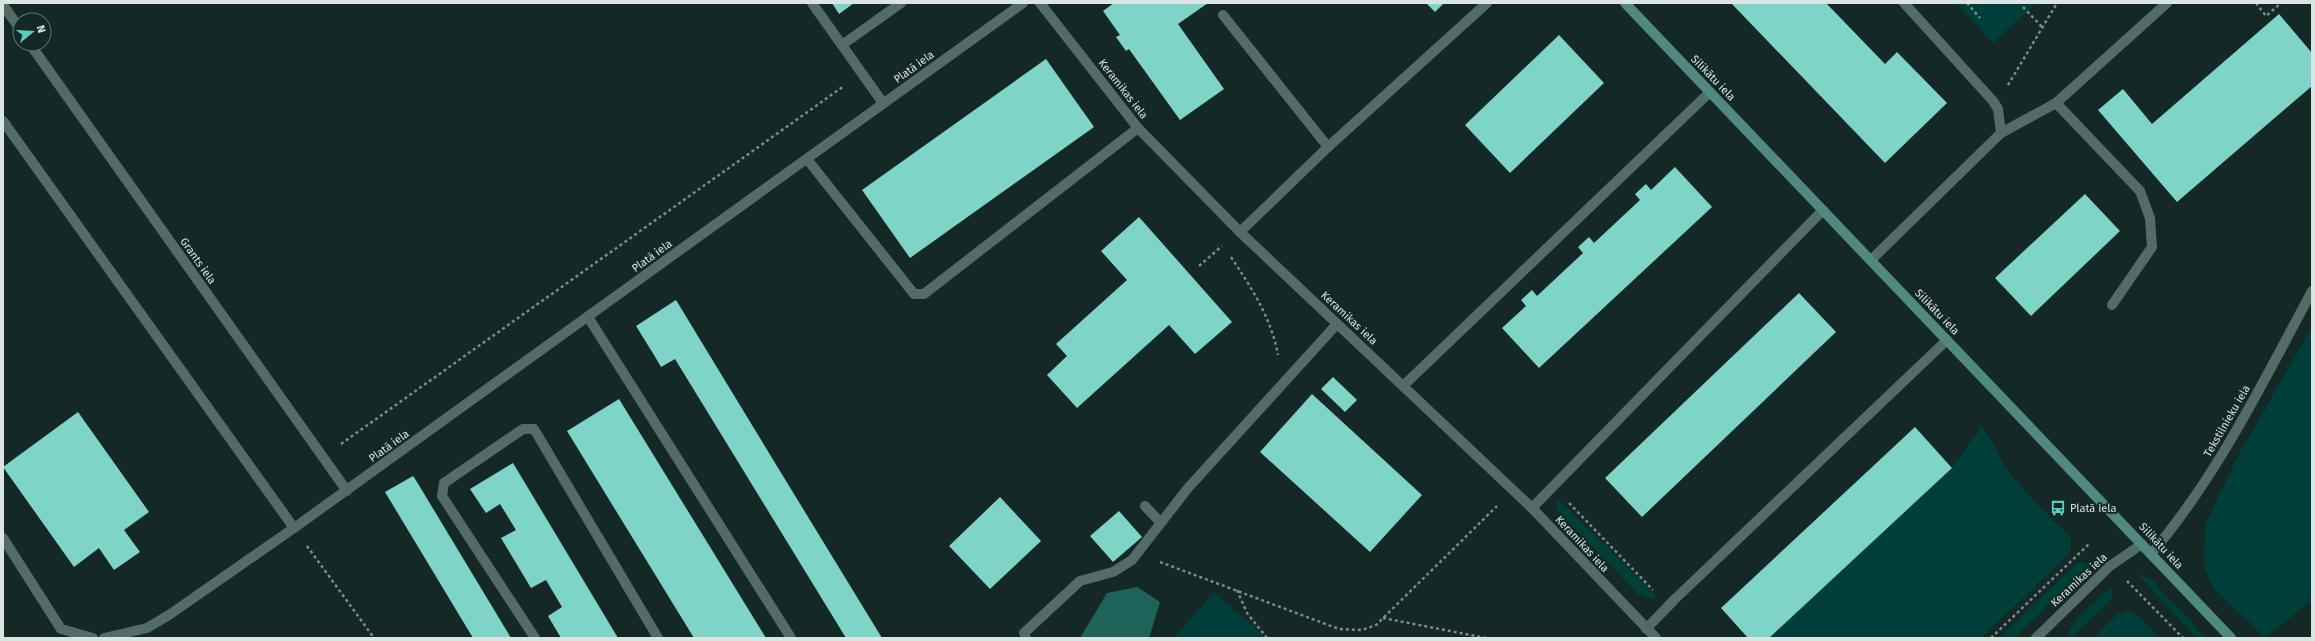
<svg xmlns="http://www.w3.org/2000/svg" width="2315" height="641" viewBox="0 0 2315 641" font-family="'Fira Sans',sans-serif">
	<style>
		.green { fill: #003f39 }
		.forest { fill: #1e6259 }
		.building { fill: #7fd4c8 }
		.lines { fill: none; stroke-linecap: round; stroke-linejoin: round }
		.path { stroke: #7a8b88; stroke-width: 2.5; stroke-dasharray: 3 3; stroke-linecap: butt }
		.service { stroke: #546c68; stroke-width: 10 }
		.minor { stroke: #546c68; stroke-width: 10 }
		.secondary { stroke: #518981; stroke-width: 10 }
		.labels { text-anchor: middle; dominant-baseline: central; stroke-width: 4; stroke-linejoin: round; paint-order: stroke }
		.street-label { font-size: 11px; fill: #d8e5e3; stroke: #142926 }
		.poi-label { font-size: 11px; fill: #d8e5e3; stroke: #142926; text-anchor: start }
	</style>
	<rect width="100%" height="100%" fill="#142926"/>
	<g class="green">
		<polygon points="1956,3 2037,3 1993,43"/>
		<polygon points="2312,327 2312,600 2265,638 2214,589 2204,567 2205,525 2239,454"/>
		<path d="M1981 427C1992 438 1996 451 2004 464 2019 488 2051 518 2071 538L2070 553 1981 638H1769L1952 468Z"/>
		<polygon points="1559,500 1657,596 1651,599 1639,595 1558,511 1556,505"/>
		<polygon points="2082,562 2090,565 2014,638 1999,638 2077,563"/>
		<polygon points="2137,574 2151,579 2206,638 2197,638"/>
		<path d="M2111 587 2113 598 2071 638H2068C2069 621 2099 599 2111 587Z"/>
		<polygon points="1214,592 1266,638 1174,638"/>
		<polygon points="2129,611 2138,616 2159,638 2094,638 2117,614"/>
	</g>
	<polygon class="forest" points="1137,587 1160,602 1149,638 1080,638 1107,593"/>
	<g class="building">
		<polygon points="832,3 854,3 839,14"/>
		<polygon points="1114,3 1208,3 1178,24 1224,89 1180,120 1129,49 1126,51 1116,37 1120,35 1103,11"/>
		<polygon points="1426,3 1444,3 1435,12"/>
		<polygon points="1731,3 1826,3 1885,64 1897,52 1947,103 1885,163"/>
		<polygon points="2279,14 2312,53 2312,86 2177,202 2098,110 2123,89 2152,124"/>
		<polygon points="1559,35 1604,83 1510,173 1465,125"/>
		<polygon points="1046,59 1094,127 910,258 862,190"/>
		<polygon points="1675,167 1712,207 1539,368 1502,328 1526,306 1521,300 1532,290 1537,296 1583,253 1578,247 1589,237 1594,243 1640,200 1635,194 1646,184 1651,190"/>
		<polygon points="2085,194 2120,231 2031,316 1995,278"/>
		<polygon points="1139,217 1232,322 1195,354 1169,325 1077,408 1047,375 1067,356 1056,344 1127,280 1101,251"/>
		<polygon points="1799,293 1836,332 1642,517 1605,478"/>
		<polygon points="676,300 783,476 882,638 846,638 675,359 661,367 654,355 636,326"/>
		<polygon points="1333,377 1357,400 1345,412 1321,389"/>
		<polygon points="1312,394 1422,495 1370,552 1260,452"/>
		<polygon points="619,399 766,638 694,638 567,431"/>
		<polygon points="78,412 149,512 124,530 140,552 114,570 99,548 74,567 3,467"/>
		<polygon points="1915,427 1952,468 1769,638 1748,638 1721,608"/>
		<polygon points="513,463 618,638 561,638 548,616 562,607 546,580 531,588 501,538 516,530 500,504 486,513 470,489"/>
		<polygon points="413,476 417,482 511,638 473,638 385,492"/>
		<polygon points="1000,497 1041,541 990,589 949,546"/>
		<polygon points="1119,511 1142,537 1113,562 1090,536"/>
	</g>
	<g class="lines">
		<g class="path">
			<polyline points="1967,3 1980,18"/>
			<polyline points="2256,3 2266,16 2281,3"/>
			<polyline points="2023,7 2042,27"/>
			<polyline points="2008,85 2057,3"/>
			<path d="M1231 257C1252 289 1271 317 1278 355"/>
			<polyline points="1199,266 1222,246"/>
			<polyline points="341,444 844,86"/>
			<polyline points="1569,503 1653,590"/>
			<polyline points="307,546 374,638"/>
			<polyline points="1160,562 1339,629 1362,630 1376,625 1497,506"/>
			<polyline points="2127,581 2183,638"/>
			<polyline points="1237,590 1247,613 1267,638"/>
			<polyline points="1383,618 1486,638"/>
			<polyline points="1991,638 2089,544"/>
		</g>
		<g class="service">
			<polyline points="812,3 883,103"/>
			<polyline points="1223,15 1328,147"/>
			<polyline points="842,45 901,3"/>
			<polyline points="2056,103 2140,191 2150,218 2152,247 2112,305"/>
			<polyline points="2001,133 2056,103 2167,3"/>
			<polyline points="807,159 914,294 924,294 1138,128"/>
			<polyline points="1240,232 1328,147 1487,3"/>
			<polyline points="588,317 791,638"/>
			<polyline points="1403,386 1710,92"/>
			<polyline points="1145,506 1160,522"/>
			<polyline points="1532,508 1823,210"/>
			<polyline points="3,538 61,629 93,638"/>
			<polyline points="1646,629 1675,599 1947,340"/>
			<polyline points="104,638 147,628 169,615 294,528"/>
			<polyline points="535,638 442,496 444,483 523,429 534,429 658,638"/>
			<polyline points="1026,638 1024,633 1080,581 1113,572 1132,560 1188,488 1337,324"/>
		</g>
		<g class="minor">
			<polyline points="1040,3 1138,128 1240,232 1532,508 1656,638"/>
			<polyline points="3,5 20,29"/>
			<polyline points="30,44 347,491"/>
			<polyline points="3,121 294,528 1023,3"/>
			<polyline points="1871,260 2001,133 1998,109 1993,101 1904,3"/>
			<path d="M2151 554C2218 475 2263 382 2312 291"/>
			<polyline points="2036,638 2110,566 2142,544"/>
		</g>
		<polyline class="secondary" points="1625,3 2231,638"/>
	</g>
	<defs>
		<symbol id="bus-bare" viewBox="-9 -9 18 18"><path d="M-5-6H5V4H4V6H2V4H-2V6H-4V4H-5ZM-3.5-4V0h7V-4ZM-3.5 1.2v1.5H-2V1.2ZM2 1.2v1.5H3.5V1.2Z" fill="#59cebf" stroke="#142926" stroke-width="2.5" paint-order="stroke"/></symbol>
	</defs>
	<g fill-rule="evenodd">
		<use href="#bus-bare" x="2047" y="497" width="22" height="22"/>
	</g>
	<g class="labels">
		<g class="street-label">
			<text transform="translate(914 67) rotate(-36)">Platā iela</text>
			<text transform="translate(1713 78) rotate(46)">Silikātu iela</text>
			<text transform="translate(1123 89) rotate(52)">Keramikas iela</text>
			<text transform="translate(652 256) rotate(-36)">Platā iela</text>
			<text transform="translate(198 261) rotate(55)">Grants iela</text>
			<text transform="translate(1937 312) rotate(46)">Silikātu iela</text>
			<text transform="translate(1349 318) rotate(43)">Keramikas iela</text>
			<text transform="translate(2227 421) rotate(-60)">Tekstilnieku iela</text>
			<text transform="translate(389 446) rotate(-36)">Platā iela</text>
			<text transform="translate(1582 544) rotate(47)">Keramikas iela</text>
			<text transform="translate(2161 546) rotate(47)">Silikātu iela</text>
			<text transform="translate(2079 580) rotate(-43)">Keramikas iela</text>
		</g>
		<g class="poi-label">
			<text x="2070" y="508">Platā iela</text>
		</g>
	</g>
	<rect width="2315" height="641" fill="none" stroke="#d8e5e3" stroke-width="8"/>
	<g transform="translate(32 32) rotate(72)"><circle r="19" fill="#142926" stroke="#627472"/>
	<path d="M0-3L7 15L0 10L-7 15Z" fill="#59cebf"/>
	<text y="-6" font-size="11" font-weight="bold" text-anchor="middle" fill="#d8e5e3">N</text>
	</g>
</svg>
